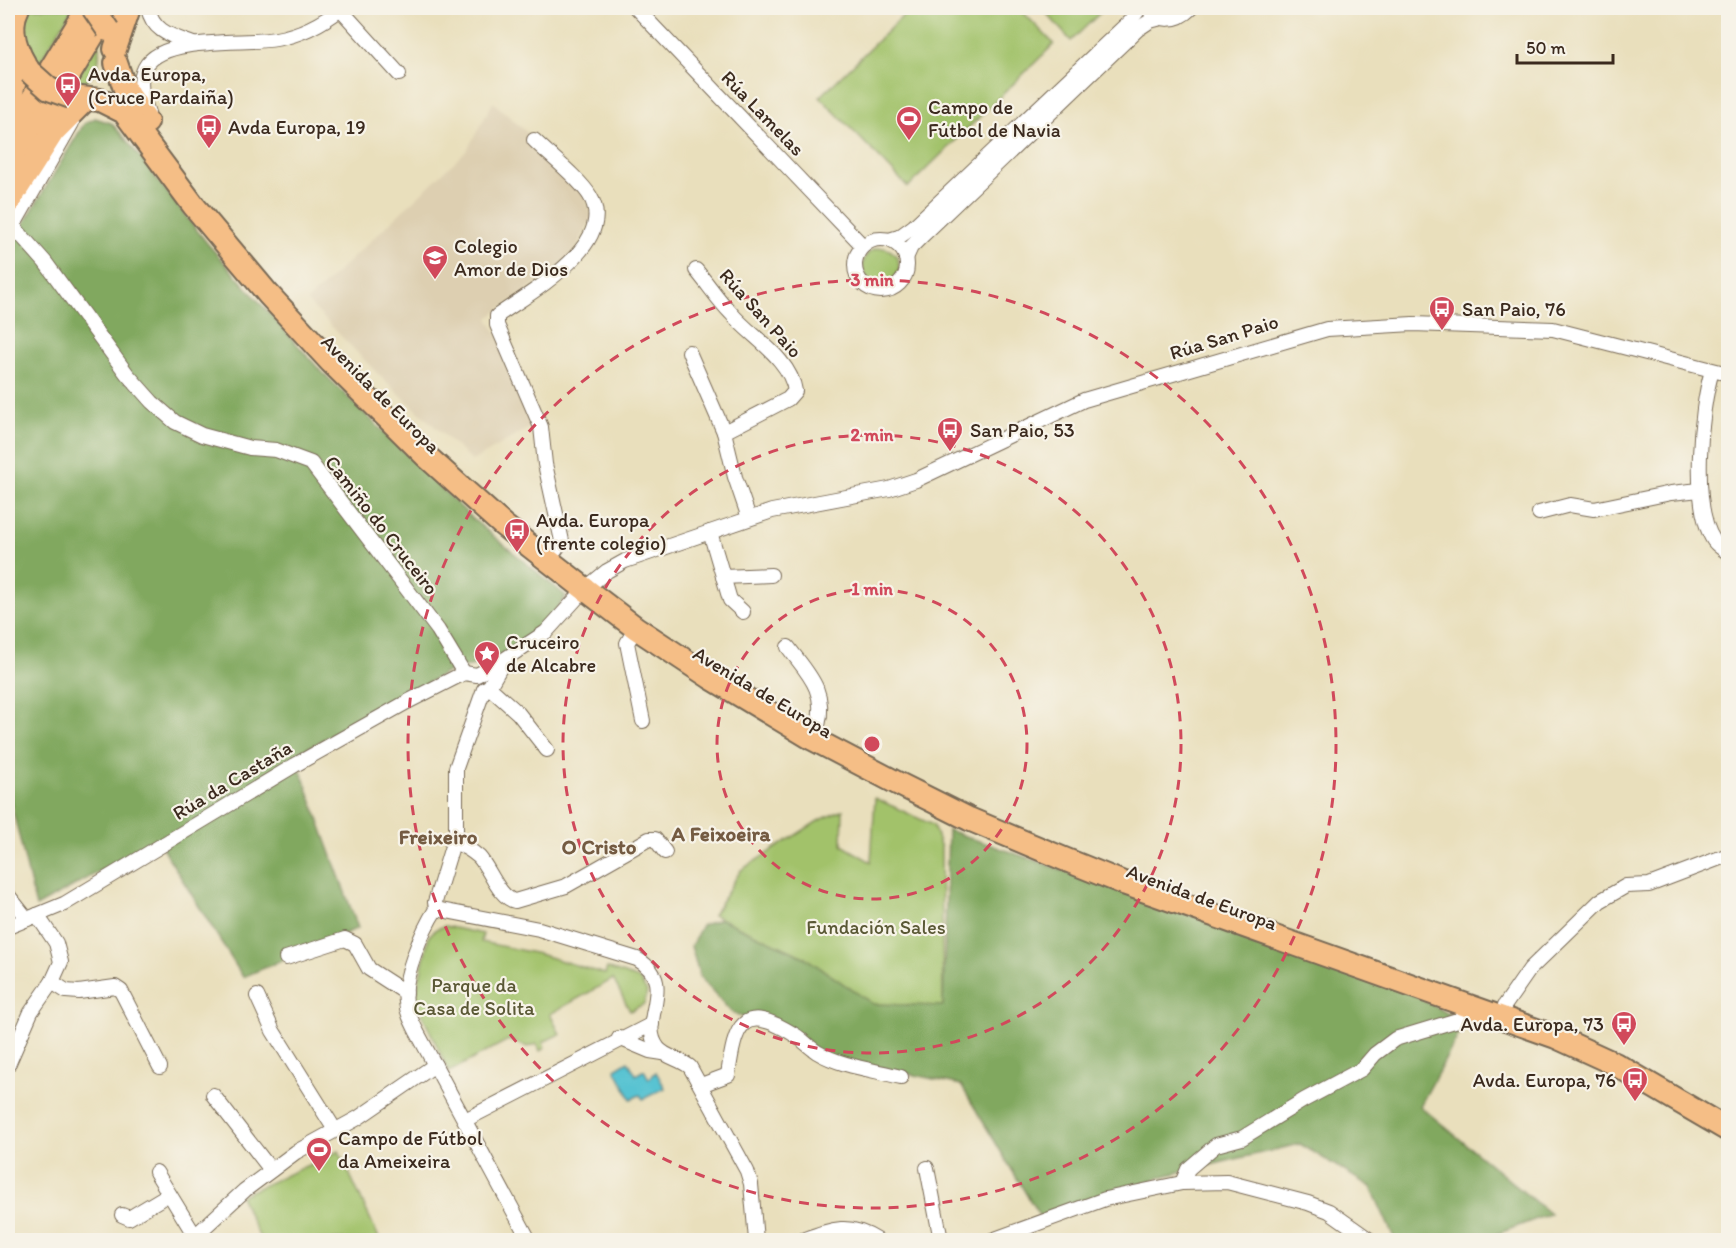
<svg xmlns="http://www.w3.org/2000/svg" width="1736" height="1248" viewBox="0 0 1736 1248" font-family="Itim,sans-serif">
	<style>
		.built { fill: #ddcfb1 }
		.green { fill: #a2c26b; stroke: #6e7644; stroke-width: 1.5 }
		.forest { fill: #81a85f; stroke: #5e693e; stroke-width: 1.5 }
		.water { fill: #58c3d2; stroke: #4a7678; stroke-width: 1.5 }
		.lines { fill: none; stroke-linecap: round; stroke-linejoin: round }
		.minor-casing { stroke: #786955; stroke-width: 16 }
		.primary-casing { stroke: #786955; stroke-width: 26 }
		.trunk-casing { stroke: #786955; stroke-width: 26 }
		.minor { stroke: #fff; stroke-width: 14 }
		.primary { stroke: #f5be86; stroke-width: 22 }
		.trunk { stroke: #f5be86; stroke-width: 22 }
		.primary-bridge-casing { stroke: #786955; stroke-width: 26; stroke-linecap: butt }
		.primary-bridge { stroke: #f5be86; stroke-width: 22 }
		.ring { fill: none; stroke: #d1495b; stroke-width: 3; stroke-dasharray: 10 8 }
		.labels { text-anchor: middle; dominant-baseline: central; stroke-width: 4.5; stroke-linejoin: round; paint-order: stroke }
		.poi-label { font-size: 20px; fill: #3b2a1e; stroke: #f7f3e8; text-anchor: start }
		.street-label { font-size: 20px; fill: #3b2a1e; stroke: #f7f3e8 }
		.park-label { font-size: 20px; fill: #5a5835; stroke: #f7f3e8 }
		.neighbourhood-label { font-size: 21px; font-weight: bold; fill: #745b42; stroke: #f7f3e8 }
		.centre { fill: #d1495b; stroke: #f7f3e8; stroke-width: 3 }
		.ring-label { font-size: 18px; text-anchor: middle; font-weight: bold; fill: #d1495b; stroke: #f7f3e8; stroke-width: 4.5; stroke-linejoin: round; paint-order: stroke }
	</style>
	<rect width="100%" height="100%" fill="#f7f3e8"/>
	<filter id="ink" filterUnits="userSpaceOnUse"><feTurbulence type="fractalNoise" baseFrequency=".0167" numOctaves="2"/><feDisplacementMap in="SourceGraphic" scale="12" xChannelSelector="R" yChannelSelector="G"/><feConvolveMatrix kernelMatrix="1 2 1 2 8 2 1 2 1" color-interpolation-filters="sRGB"/></filter>
	<filter id="wash" filterUnits="userSpaceOnUse"><feTurbulence type="fractalNoise" baseFrequency=".008" numOctaves="4" result="noise"/><feDisplacementMap in="SourceGraphic" scale="24" xChannelSelector="R" yChannelSelector="G"/><feGaussianBlur stdDeviation="1.35" result="paint"/><feColorMatrix in="noise" values="0 0 0 0 0 0 0 0 0 0 0 0 0 0 0 0 0 1.4 0 .05"/><feComposite in="paint" operator="in"/></filter>
	<g filter="url(#wash)">
		<rect width="100%" height="100%" fill="#e9dfbc"/>
		<polygon class="built" points="493,102 531,136 582,191 593,216 572,257 488,318 514,367 538,423 472,461 377,373 307,301 467,150"/>
		<g class="green">
			<path d="M26 8H73L38 65C22 48 22 28 26 8Z"/>
			<polygon points="911,8 1019,8 1054,44 908,187 820,97"/>
			<polygon points="1042,8 1105,8 1071,41"/>
			<path d="M97 38C103 62 98 80 73 87Z"/>
			<circle cx="881" cy="266" r="18"/>
			<polygon points="875,798 933,825 941,848 943,1006 873,1004 804,957 713,915 741,870 818,821 843,810 842,845 871,862"/>
			<polygon points="445,926 483,934 481,942 539,954 605,974 607,968 639,979 647,992 644,1004 630,1011 613,979 550,1014 560,1034 543,1042 545,1048 540,1051 537,1044 528,1047 508,1040 449,1072 415,999 429,936 436,929"/>
			<polygon points="339,1151 380,1240 261,1240 240,1196"/>
		</g>
		<g class="forest">
			<polygon points="95,118 111,123 124,137 207,243 318,368 474,520 566,596 548,620 517,645 488,663 453,669 295,755 358,928 243,977 157,839 36,907 8,790 8,250 84,124"/>
			<polygon points="948,830 1405,990 1465,1023 1420,1106 1550,1214 1481,1240 1395,1240 1371,1187 1300,1144 1168,1175 1040,1217 961,1085 823,1055 731,1012 700,977 691,946 702,925 721,919 804,957 873,1004 943,1006"/>
		</g>
		<polygon class="water" points="628,1061 636,1075 644,1070 649,1079 656,1072 665,1088 643,1099 640,1095 631,1099 615,1069"/>
	</g>
	<g filter="url(#ink)">
		<g class="lines">
			<defs>
				<g id="minor">
					<path d="M148 8C153 32 172 36 193 44"/>
					<polyline points="636,8 863,246"/>
					<path d="M1147 8C1160 23 1177 22 1191 8"/>
					<polyline points="340,9 399,74"/>
					<path d="M148 113C144 100 138 85 143 72 155 34 244 45 276 39 300 35 323 23 342 8"/>
					<path d="M534 140C549 155 580 179 590 196 619 244 529 293 497 316V325L541 427 545 464 562 541 555 551"/>
					<polyline points="13,226 45,262 127,374 152,402 175,422 202,435 250,448 276,450 311,463 438,630 464,673"/>
					<polyline points="8,235 72,123"/>
					<circle cx="881" cy="265" r="26"/>
					<polyline points="889,240 899,237 913,227 1130,21 1140,8"/>
					<polyline points="906,258 911,247 922,236 1138,29 1150,21 1161,18"/>
					<path d="M696 270C708 284 718 300 731 313 751 337 790 358 795 391L788 399 724 432 735 477 749 518"/>
					<polyline points="689,352 724,432"/>
					<path d="M1712 371C1700 409 1691 507 1714 541 1717 546 1724 549 1728 553"/>
					<polyline points="1539,513 1570,505 1594,509 1671,493 1700,490"/>
					<polyline points="710,532 730,600 743,612"/>
					<polyline points="723,577 771,575"/>
					<polyline points="636,628 627,643 643,721"/>
					<path d="M788 647C808 674 827 690 818 726"/>
					<path d="M504 661 489 687 484 689 456 768V833L435 902 436 909C423 929 402 977 406 1002 407 1013 412 1022 417 1032L529 1240"/>
					<polyline points="489,687 518,713 547,750"/>
					<path d="M454 842C464 846 471 850 479 857 490 869 499 898 515 901L566 886 649 839H655L665 852"/>
					<polyline points="8,895 27,919"/>
					<path d="M436 909 539 929 637 959C680 984 636 1020 658 1048 665 1057 681 1059 690 1067L747 1171 751 1184 756 1240"/>
					<polyline points="8,927 64,904 295,765 407,702 464,673 477,675 505,659 546,632 585,589 607,571 625,561 772,511 889,489 916,480 1084,400 1327,329 1413,324 1553,329 1728,374"/>
					<polyline points="286,958 345,939 355,944 369,969 406,993"/>
					<polyline points="52,982 66,991 79,992 115,987 121,991 160,1067"/>
					<polyline points="257,996 273,1031 335,1130"/>
					<polyline points="1505,1005 1530,969 1600,901 1626,886 1649,885 1728,855"/>
					<polyline points="619,1038 650,1051 663,1053"/>
					<polyline points="8,1065 31,1012 52,982 61,962 56,943 37,915"/>
					<path d="M701 1085 728 1075C735 1026 741 1001 795 1035 803 1040 809 1047 817 1052 840 1066 874 1070 901 1077"/>
					<polyline points="213,1095 271,1170"/>
					<polyline points="465,1120 652,1024"/>
					<polyline points="927,1168 941,1240"/>
					<polyline points="156,1172 195,1236 245,1190 296,1152 358,1118 435,1065"/>
					<polyline points="122,1215 129,1218 169,1194"/>
					<path d="M802 1240C832 1229 849 1222 877 1240"/>
					<polyline points="992,1240 1105,1199 1182,1183"/>
					<polyline points="1370,1240 1329,1211 1308,1203 1227,1182 1182,1183 1188,1169 1216,1145 1242,1138 1304,1100 1362,1069 1375,1054 1395,1039 1461,1019 1465,1003"/>
				</g>
				<g id="primary">
					<path d="M18 8C7 29 17 54 30 72"/>
					<polyline points="116,63 125,89 147,122"/>
					<polyline points="71,97 100,100 124,112 194,206 268,294 331,362 425,455 503,525 585,589 636,628 710,677 813,739 897,783 969,819 1064,859 1126,884 1556,1037 1615,1064 1728,1130"/>
				</g>
				<g id="trunk">
					<polyline points="115,49 129,8"/>
					<polyline points="8,107 21,58"/>
					<polyline points="8,139 88,8"/>
					<polyline points="8,173 29,142 109,8"/>
					<polyline points="8,203 53,132 86,99"/>
				</g>
			</defs>
			<use href="#minor" class="minor-casing"/>
			<use href="#primary" class="primary-casing"/>
			<use href="#trunk" class="trunk-casing"/>
			<use href="#minor" class="minor"/>
			<use href="#primary" class="primary"/>
			<use href="#trunk" class="trunk"/>
			<defs>
				<g id="primary-bridge">
					<polyline points="93,8 108,30"/>
					<polyline points="30,72 49,89 71,97"/>
				</g>
			</defs>
			<use href="#primary-bridge" class="primary-bridge-casing"/>
			<use href="#primary-bridge" class="primary-bridge"/>
		</g>
	</g>
	<g class="ring">
		<circle cx="872" cy="744" r="155"/>
		<circle cx="872" cy="744" r="309"/>
		<circle cx="872" cy="744" r="464"/>
	</g>
	<defs>
		<symbol id="bus-pin" viewBox="-11 -11 22 30"><path d="M0 17L-7.5 6A9.5 9.5 0 1 1 7.5 6Z" fill="#d1495b" stroke="#f7f3e8"/><path d="M-5-6H5V4H4V6H2V4H-2V6H-4V4H-5ZM-3.5-4V0h7V-4ZM-3.5 1.2v1.5H-2V1.2ZM2 1.2v1.5H3.5V1.2Z" fill="#fff"/></symbol>
		<symbol id="stadium-pin" viewBox="-11 -11 22 30"><path d="M0 17L-7.5 6A9.5 9.5 0 1 1 7.5 6Z" fill="#d1495b" stroke="#f7f3e8"/><path d="M0-5a6.5 5 0 1 0 0 10a6.5 5 0 1 0 0-10ZM-3.5-1.8h7v3.6h-7Z" fill="#fff"/></symbol>
		<symbol id="school-pin" viewBox="-11 -11 22 30"><path d="M0 17L-7.5 6A9.5 9.5 0 1 1 7.5 6Z" fill="#d1495b" stroke="#f7f3e8"/><path d="M0-5L7-2L0 1L-7-2ZM-4 1L0 2.5L4 1V4Q0 6-4 4Z" fill="#fff"/></symbol>
		<symbol id="sight-pin" viewBox="-11 -11 22 30"><path d="M0 17L-7.5 6A9.5 9.5 0 1 1 7.5 6Z" fill="#d1495b" stroke="#f7f3e8"/><path d="M0-6L1.8-2.2L6-1.7L2.9 1.2L3.7 5.4L0 3.3L-3.7 5.4L-2.9 1.2L-6-1.7L-1.8-2.2Z" fill="#fff"/></symbol>
	</defs>
	<g fill-rule="evenodd">
		<use href="#bus-pin" x="53" y="70" width="30" height="40"/>
		<use href="#stadium-pin" x="894" y="104" width="30" height="40"/>
		<use href="#bus-pin" x="194" y="112" width="30" height="40"/>
		<use href="#school-pin" x="420" y="243" width="30" height="40"/>
		<use href="#bus-pin" x="1427" y="294" width="30" height="40"/>
		<use href="#bus-pin" x="935" y="415" width="30" height="40"/>
		<use href="#bus-pin" x="502" y="516" width="30" height="40"/>
		<use href="#sight-pin" x="472" y="639" width="30" height="40"/>
		<use href="#bus-pin" x="1609" y="1009" width="30" height="40"/>
		<use href="#bus-pin" x="1620" y="1065" width="30" height="40"/>
		<use href="#stadium-pin" x="304" y="1135" width="30" height="40"/>
	</g>
	<g class="labels">
		<g class="poi-label">
			<text x="88" y="74">Avda. Europa,<tspan x="88" dy="23">(Cruce Pardaiña)</tspan></text>
			<text x="928" y="107">Campo de<tspan x="928" dy="23">Fútbol de Navia</tspan></text>
			<text x="228" y="127">Avda Europa, 19</text>
			<text x="454" y="246">Colegio<tspan x="454" dy="23">Amor de Dios</tspan></text>
			<text x="1462" y="309">San Paio, 76</text>
			<text x="970" y="430">San Paio, 53</text>
			<text x="536" y="520">Avda. Europa<tspan x="536" dy="23">(frente colegio)</tspan></text>
			<text x="506" y="642">Cruceiro<tspan x="506" dy="23">de Alcabre</tspan></text>
			<text x="1604" y="1024" text-anchor="end">Avda. Europa, 73</text>
			<text x="1616" y="1080" text-anchor="end">Avda. Europa, 76</text>
			<text x="338" y="1138">Campo de Fútbol<tspan x="338" dy="23">da Ameixeira</tspan></text>
		</g>
		<g class="street-label">
			<text transform="translate(763 113) rotate(46)">Rúa Lamelas</text>
			<text transform="translate(761 313) rotate(48)">Rúa San Paio</text>
			<text transform="translate(1224 337) rotate(-17)">Rúa San Paio</text>
			<text transform="translate(381 394) rotate(45)">Avenida de Europa</text>
			<text transform="translate(382 525) rotate(52)">Camiño do Cruceiro</text>
			<text transform="translate(763 692) rotate(31)">Avenida de Europa</text>
			<text transform="translate(232 780) rotate(-31)">Rúa da Castaña</text>
			<text transform="translate(1202 897) rotate(20)">Avenida de Europa</text>
		</g>
		<g class="park-label">
			<text x="876" y="927">Fundación Sales</text>
			<text x="474" y="985">Parque da<tspan x="474" dy="23">Casa de Solita</tspan></text>
		</g>
		<g class="neighbourhood-label">
			<text x="721" y="833">A Feixoeira</text>
			<text x="438" y="836">Freixeiro</text>
			<text x="599" y="846">O Cristo</text>
		</g>
	</g>
	<circle cx="872" cy="744" r="9" class="centre"/>
	<g class="ring-label">
		<text x="872" y="286">3 min</text>
		<text x="872" y="441">2 min</text>
		<text x="872" y="595">1 min</text>
	</g>
	<rect width="1736" height="1248" fill="none" stroke="#f7f3e8" stroke-width="30"/>
	<path d="M1517 54v9h96v-9" fill="none" stroke="#3b2a1e" stroke-width="3"/>
	<text x="1526" y="54" font-size="18" fill="#3b2a1e" stroke="#f7f3e8" stroke-width="4.5" paint-order="stroke">50 m</text>
</svg>
